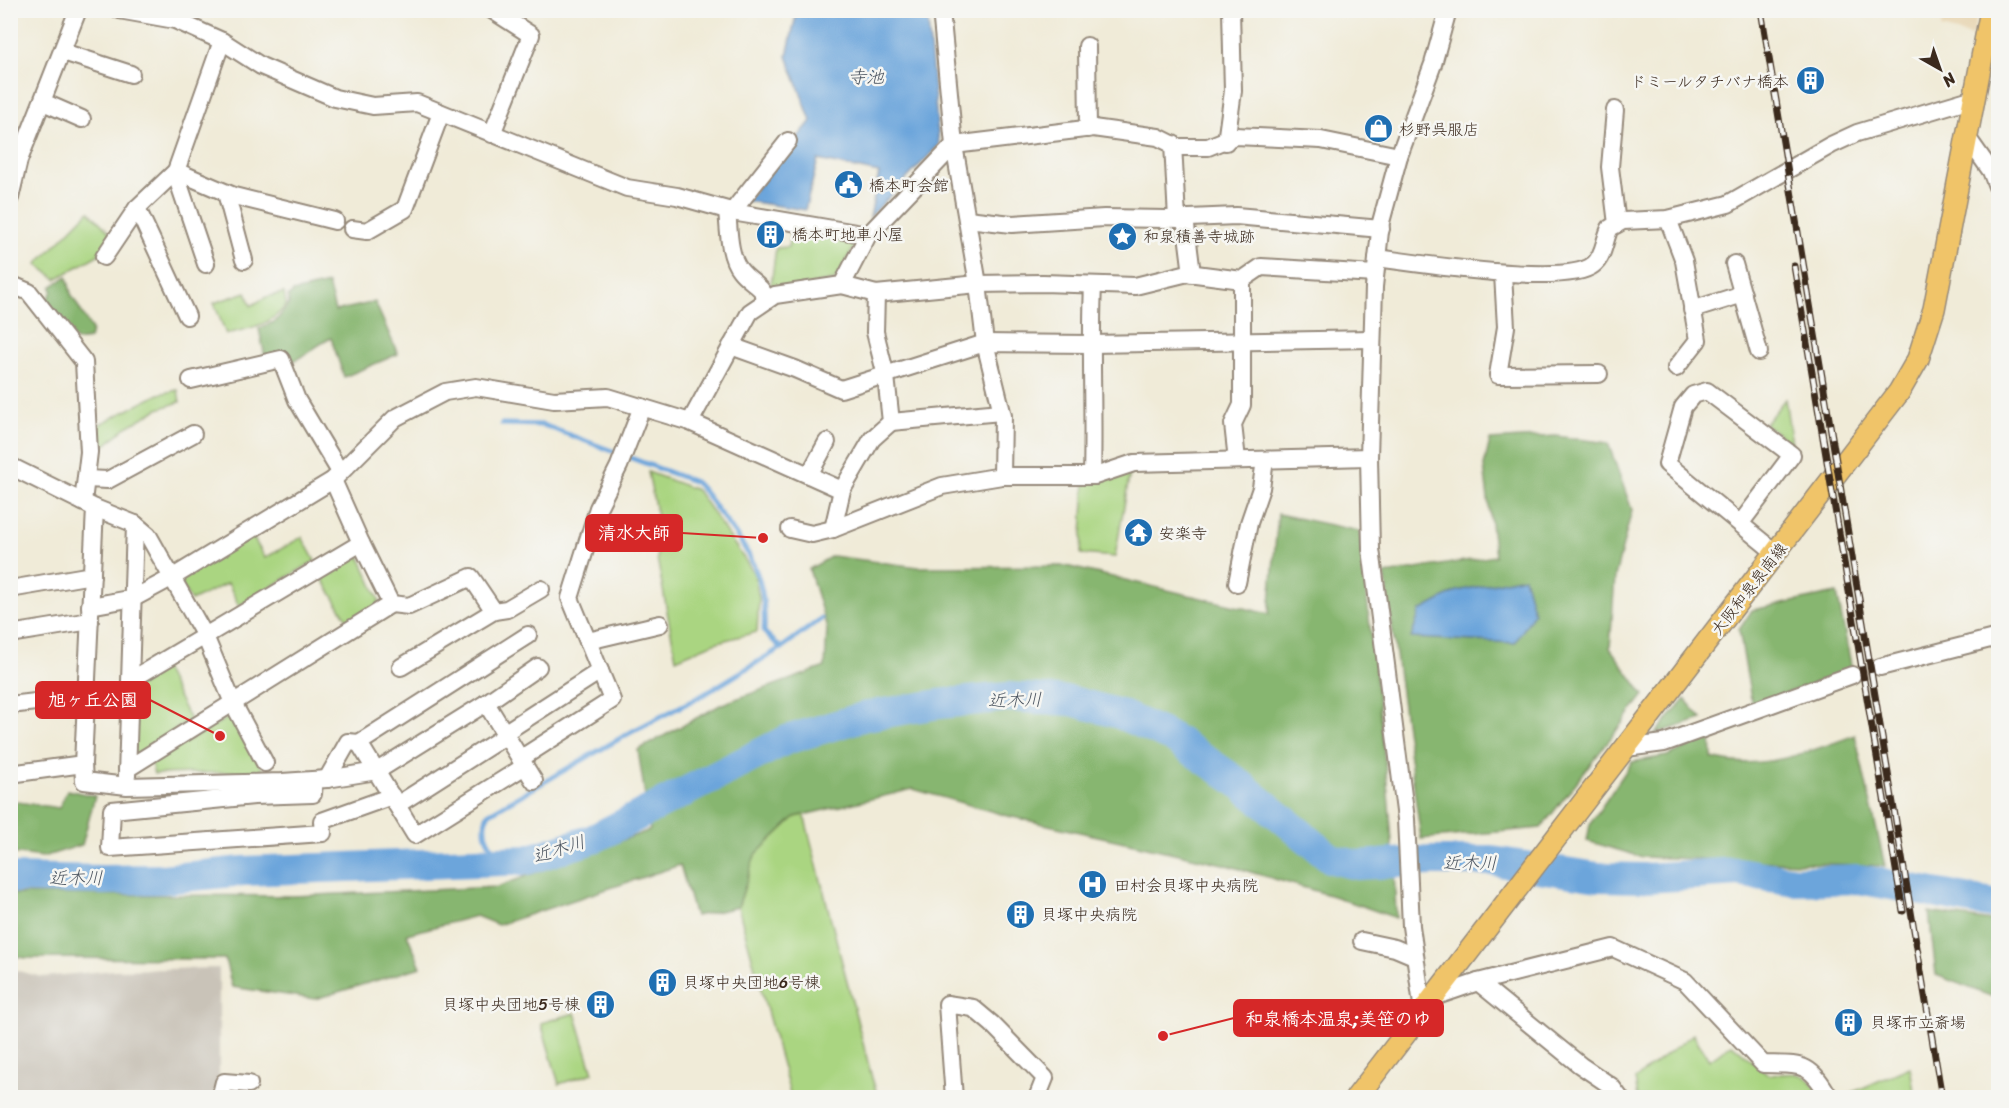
<svg xmlns="http://www.w3.org/2000/svg" width="2009" height="1108" viewBox="0 0 2009 1108" font-family="Sriracha,'Klee One',sans-serif">
	<style>
		.built { fill: #e9d9ba }
		.industrial { fill: #c9c3b8 }
		.green { fill: #aad581; stroke: #728050; stroke-width: 1.5 }
		.forest { fill: #87b66f; stroke: #617046; stroke-width: 1.5 }
		.water { fill: #6ca5db; stroke: #54687c; stroke-width: 1.5 }
		.lines { fill: none; stroke-linecap: round; stroke-linejoin: round }
		.stream { stroke: #6ca5db; stroke-width: 5 }
		.river { stroke: #6ca5db; stroke-width: 30 }
		.minor-tunnel { stroke: #ccc4b3; stroke-width: 16; stroke-dasharray: 16 8; stroke-linecap: butt }
		.minor-casing { stroke: #968a7b; stroke-width: 20 }
		.major-casing { stroke: #968a7b; stroke-width: 24 }
		.minor { stroke: #fff; stroke-width: 16 }
		.major { stroke: #f0c469; stroke-width: 21 }
		.rail-casing { stroke: #3b2a1e; stroke-width: 7 }
		.rail { stroke: #f6f6f2; stroke-width: 4.5; stroke-dasharray: 14; stroke-linecap: butt }
		.labels { text-anchor: middle; dominant-baseline: central; stroke-width: 5; stroke-linejoin: round; paint-order: stroke }
		.poi-label { font-size: 16px; fill: #3b2a1e; stroke: #f6f6f2; text-anchor: start }
		.street-label { font-size: 16px; fill: #3b2a1e; stroke: #f6f6f2 }
		.water-label { font-size: 18px; font-style: italic; fill: #4c5560; stroke: #f6f6f2 }
		.leader { fill: none; stroke: #d62828; stroke-width: 2 }
		.callout-dot { fill: #d62828; stroke: #f6f6f2; stroke-width: 2 }
		.callout { fill: #d62828; stroke: #d62828; stroke-width: 2 }
		.callout-label { font-size: 18px; text-anchor: middle; font-weight: bold; fill: #fff }
	</style>
	<rect width="100%" height="100%" fill="#f6f6f2"/>
	<filter id="ink" filterUnits="userSpaceOnUse"><feTurbulence type="fractalNoise" baseFrequency=".0167" numOctaves="2"/><feDisplacementMap in="SourceGraphic" scale="12" xChannelSelector="R" yChannelSelector="G"/><feConvolveMatrix kernelMatrix="1 2 1 2 8 2 1 2 1" color-interpolation-filters="sRGB"/></filter>
	<filter id="wash" filterUnits="userSpaceOnUse"><feTurbulence type="fractalNoise" baseFrequency=".008" numOctaves="4" result="noise"/><feDisplacementMap in="SourceGraphic" scale="24" xChannelSelector="R" yChannelSelector="G"/><feGaussianBlur stdDeviation="1.35" result="paint"/><feColorMatrix in="noise" values="0 0 0 0 0 0 0 0 0 0 0 0 0 0 0 0 0 1.4 0 .05"/><feComposite in="paint" operator="in"/></filter>
	<g filter="url(#wash)">
		<rect width="100%" height="100%" fill="#f0ebd8"/>
		<polygon class="built" points="1944,11 1956,11 1977,17 1972,36 1941,28"/>
		<polygon class="industrial" points="219,968 219,1096 217,1098 11,1097 10,969 43,977 114,970"/>
		<g class="green">
			<polygon points="89,211 112,235 98,255 56,279 37,264"/>
			<polygon points="791,231 856,244 835,280 770,292 776,248 788,247"/>
			<path d="M246 292 251 306 266 297 284 293 286 305C271 326 250 328 226 334L214 303Z"/>
			<polygon points="178,390 180,402 158,409 125,428 101,449 98,425 159,394"/>
			<polygon points="1785,399 1792,444 1765,424"/>
			<polygon points="648,472 697,490 743,557 754,573 759,598 757,632 714,643 676,659 657,558 660,532"/>
			<polygon points="1130,472 1115,557 1081,554 1085,482"/>
			<polygon points="251,534 265,558 302,537 315,561 239,606 228,583 191,601 178,578"/>
			<polygon points="353,553 359,555 379,600 378,604 349,623 319,573"/>
			<polygon points="163,667 190,720 137,755 132,750 137,682"/>
			<polygon points="232,715 265,774 246,772 154,774 151,763"/>
			<polygon points="804,815 872,1078 878,1097 791,1097 738,907 755,855 795,817"/>
			<polygon points="575,1013 593,1073 559,1084 541,1023"/>
			<path d="M1693 1034 1709 1060 1732 1044 1769 1075C1799 1073 1806 1069 1821 1097H1638L1635 1079Z"/>
			<polygon points="1910,1067 1915,1097 1842,1097"/>
		</g>
		<g class="forest">
			<polygon points="67,276 71,294 92,330 90,339 76,341 47,301 52,291 51,287"/>
			<path d="M328 284 335 311 375 302 398 354 344 377 331 338C315 346 304 357 287 364L285 352 265 357 259 329 276 321 289 304 288 297 293 292Z"/>
			<polygon points="1556,436 1608,443 1632,510 1615,576 1610,648 1644,695 1541,828 1421,839 1385,574 1495,556 1484,466 1490,440"/>
			<path d="M1278 514 1360 531C1372 660 1392 788 1396 918L1333 896 1223 864 1008 816 913 789 795 817 755 855 738 907 695 916 680 865 498 925 476 916 407 934 421 967 315 999 232 987 225 959 27 958 11 956V894L293 896 497 887 650 830 638 750 722 704 825 667 827 628 809 569 832 556 918 567 1066 566 1269 614Z"/>
			<polygon points="1837,593 1852,670 1752,705 1739,630 1752,610"/>
			<polygon points="1685,699 1702,719 1655,734"/>
			<path d="M1855 735 1885 866 1642 857 1587 841 1590 824 1632 762 1667 756 1711 737 1712 758C1760 772 1810 752 1855 735Z"/>
			<polygon points="67,790 95,796 82,845 43,857 11,853 11,801 59,808"/>
			<polygon points="1929,912 1998,922 1998,999 1936,975"/>
		</g>
		<g class="water">
			<polygon points="797,11 927,11 939,145 870,217 879,173 818,160 805,210 746,201 811,121 787,56"/>
			<polygon points="1524,577 1534,613 1515,643 1411,638 1420,611 1457,591"/>
		</g>
		<g class="lines">
			<g class="stream">
				<path d="M502 424 543 425 695 482C705 491 710 500 718 511 751 554 767 576 764 632L781 648"/>
				<path d="M503 861C490 846 479 833 488 814L633 731 703 695 781 648 821 619"/>
			</g>
			<polyline class="river" points="10,878 103,880 163,879 243,871 527,860 593,839 786,740 866,716 939,704 1008,697 1072,701 1120,714 1173,738 1235,780 1332,859 1357,865 1432,861 1492,861 1598,877 1646,878 1738,872 1795,881 1859,879 1998,905"/>
		</g>
	</g>
	<g filter="url(#ink)">
		<g class="lines">
			<polyline class="minor-tunnel" points="1852,675 1880,667"/>
			<defs>
				<g id="minor">
					<polyline points="119,10 175,20 222,41 261,66 335,98 373,106 417,103 627,188 677,196 738,213 868,235"/>
					<polyline points="492,10 531,35 492,134"/>
					<polyline points="941,10 954,145 978,284 985,343 1003,416 1002,476"/>
					<polyline points="1087,46 1088,129"/>
					<polyline points="63,52 131,74"/>
					<polyline points="43,102 82,119"/>
					<polyline points="1615,110 1610,167 1617,224"/>
					<polyline points="1967,137 1991,171 1998,189"/>
					<polyline points="1226,142 1233,91 1231,10"/>
					<polyline points="1173,144 1177,219"/>
					<polyline points="176,171 234,196 335,221"/>
					<polyline points="180,173 178,181 206,264"/>
					<polyline points="226,193 244,260"/>
					<polyline points="10,198 19,160 78,10"/>
					<polyline points="137,208 187,316"/>
					<path d="M727 210C729 228 728 255 740 270 749 282 762 285 767 300"/>
					<polyline points="732,212 788,141"/>
					<polyline points="1185,218 1192,274"/>
					<polyline points="967,219 1012,224 1104,218 1166,219 1236,216 1381,229"/>
					<polyline points="1668,219 1684,261 1698,340 1676,368"/>
					<polyline points="352,229 367,231 405,209 441,113"/>
					<polyline points="104,257 137,208 176,171 222,41"/>
					<path d="M1377 258C1416 263 1566 287 1593 265 1604 257 1604 240 1610 228L1623 221 1668 219 1728 204 1831 145 1857 133 1974 98"/>
					<polyline points="1734,264 1759,352"/>
					<polyline points="1503,274 1506,327 1498,375 1599,374"/>
					<polyline points="10,284 29,292 84,362 89,452 83,502"/>
					<polyline points="842,285 876,294 978,284 1043,283 1135,286 1188,273 1242,280 1261,267 1375,274"/>
					<polyline points="1692,310 1743,294"/>
					<polyline points="731,346 795,369 841,389 985,343 1091,344 1372,339"/>
					<polyline points="191,380 281,359 297,400 340,472"/>
					<polyline points="690,422 750,312 775,295 842,285 868,235 954,145 1093,128 1158,137 1178,147 1208,147 1235,136 1321,140 1399,156"/>
					<polyline points="891,422 1001,412"/>
					<polyline points="1237,460 1233,424 1242,405 1242,280"/>
					<polyline points="10,466 95,508 135,524 148,535 205,636 233,703 265,763"/>
					<polyline points="809,475 827,442"/>
					<path d="M1092 475C1094 412 1090 348 1093 285"/>
					<polyline points="86,479 108,480 193,434"/>
					<polyline points="842,490 833,529 942,486 1002,476 1095,476 1134,463 1369,457"/>
					<polyline points="1740,524 1792,455 1707,391 1693,395 1683,407 1667,464 1777,554"/>
					<polyline points="790,529 812,534 833,529"/>
					<polyline points="1237,583 1249,523 1261,488 1265,460"/>
					<polyline points="10,589 92,575"/>
					<polyline points="391,604 409,606 471,577 494,611"/>
					<polyline points="90,606 134,598 173,577 333,480 395,418 445,392 476,387 554,400 608,397 690,422 842,490 872,439 891,422 886,376 875,332 876,294"/>
					<polyline points="10,634 90,621"/>
					<polyline points="588,641 660,624"/>
					<polyline points="401,667 494,611 507,609 541,589"/>
					<polyline points="1880,667 1998,637"/>
					<polyline points="131,680 361,543 333,480"/>
					<polyline points="486,703 538,667"/>
					<polyline points="10,705 130,691"/>
					<polyline points="504,733 600,671"/>
					<polyline points="1626,748 1664,743 1852,675"/>
					<polyline points="520,759 612,700 570,598 598,508 619,466 642,407"/>
					<polyline points="83,764 84,781 127,786 282,782 327,779 377,771 486,703 534,781"/>
					<polyline points="525,766 415,835 359,743 528,635"/>
					<polyline points="127,769 391,604 361,543"/>
					<polyline points="10,774 83,764 95,508"/>
					<polyline points="127,776 135,524"/>
					<polyline points="327,779 348,742 359,743"/>
					<polyline points="314,780 313,794 254,796 112,810 110,848 323,833 322,821 392,796"/>
					<polyline points="397,805 505,736"/>
					<polyline points="1362,941 1395,948 1414,956"/>
					<polyline points="1478,982 1580,1065 1611,1086 1620,1098"/>
					<path d="M1434 997 1478 982 1613 948 1685 981 1763 1064C1802 1065 1809 1061 1830 1098"/>
					<polyline points="1423,1012 1411,926 1406,819 1371,549 1369,457 1374,287 1381,222 1399,156 1433,64 1448,10"/>
					<polyline points="220,1098 224,1082 249,1084"/>
					<polyline points="954,1098 947,1004 973,1008 992,1024 1045,1078 1037,1098"/>
				</g>
				<polyline id="major" points="1356,1098 1899,392 1918,359 1934,309 1991,10"/>
			</defs>
			<use href="#minor" class="minor-casing"/>
			<use href="#major" class="major-casing"/>
			<use href="#minor" class="minor"/>
			<use href="#major" class="major"/>
			<defs>
				<g id="rail">
					<polyline points="1761,10 1942,1098"/>
					<polyline points="1794,266 1903,911"/>
				</g>
			</defs>
			<use href="#rail" class="rail-casing"/>
			<use href="#rail" class="rail"/>
		</g>
	</g>
	<defs>
		<symbol id="building-disc" viewBox="-11 -11 22 22"><circle r="9.5" fill="#1f6fb2" stroke="#f6f6f2"/><path d="M-4-6H4V6H1V3H-1V6H-4ZM-2.5-4.3h1.7v1.8h-1.7ZM.8-4.3h1.7v1.8H.8ZM-2.5-1h1.7V.8h-1.7ZM.8-1h1.7V.8H.8Z" fill="#fff"/></symbol>
		<symbol id="shop-disc" viewBox="-11 -11 22 22"><circle r="9.5" fill="#1f6fb2" stroke="#f6f6f2"/><path d="M-5-2.5h2.3a2.7 3.5 0 0 1 5.4 0H5L5.5 6h-11ZM-1.5-2.5h3a1.5 2.3 0 0 0-3 0Z" fill="#fff"/></symbol>
		<symbol id="civic-disc" viewBox="-11 -11 22 22"><circle r="9.5" fill="#1f6fb2" stroke="#f6f6f2"/><path d="M-.6-6.5H3V-4.5H.6V-3L4-1V1h2V6H-6V1h2V-1L-.6-3ZM-1.2 2.5V6h2.4V2.5Z" fill="#fff"/></symbol>
		<symbol id="sight-disc" viewBox="-11 -11 22 22"><circle r="9.5" fill="#1f6fb2" stroke="#f6f6f2"/><path d="M0-6L1.8-2.2L6-1.7L2.9 1.2L3.7 5.4L0 3.3L-3.7 5.4L-2.9 1.2L-6-1.7L-1.8-2.2Z" fill="#fff"/></symbol>
		<symbol id="temple-disc" viewBox="-11 -11 22 22"><circle r="9.5" fill="#1f6fb2" stroke="#f6f6f2"/><path d="M0-6L5-2H3V0L6.5 2.5H4V6H1.5V3h-3V6H-4V2.5H-6.5L-3 0V-2H-5Z" fill="#fff"/></symbol>
		<symbol id="hospital-disc" viewBox="-11 -11 22 22"><circle r="9.5" fill="#1f6fb2" stroke="#f6f6f2"/><path d="M-5-5h3v3.5h4V-5h3V5h-3V1.5h-4V5h-3Z" fill="#fff"/></symbol>
	</defs>
	<g fill-rule="evenodd">
		<use href="#building-disc" x="1794" y="64" width="33" height="33"/>
		<use href="#shop-disc" x="1362" y="112" width="33" height="33"/>
		<use href="#civic-disc" x="832" y="168" width="33" height="33"/>
		<use href="#building-disc" x="754" y="218" width="33" height="33"/>
		<use href="#sight-disc" x="1106" y="220" width="33" height="33"/>
		<use href="#temple-disc" x="1122" y="516" width="33" height="33"/>
		<use href="#hospital-disc" x="1076" y="868" width="33" height="33"/>
		<use href="#building-disc" x="1004" y="898" width="33" height="33"/>
		<use href="#building-disc" x="646" y="966" width="33" height="33"/>
		<use href="#building-disc" x="584" y="988" width="33" height="33"/>
		<use href="#building-disc" x="1832" y="1006" width="33" height="33"/>
	</g>
	<g class="labels">
		<g class="poi-label">
			<text x="1789" y="81" text-anchor="end">ドミールタチバナ橋本</text>
			<text x="1399" y="129">杉野呉服店</text>
			<text x="869" y="185">橋本町会館</text>
			<text x="792" y="234">橋本町地車小屋</text>
			<text x="1143" y="236">和泉積善寺城跡</text>
			<text x="1159" y="533">安楽寺</text>
			<text x="1114" y="885">田村会貝塚中央病院</text>
			<text x="1041" y="914">貝塚中央病院</text>
			<text x="683" y="982">貝塚中央団地6号棟</text>
			<text x="580" y="1004" text-anchor="end">貝塚中央団地5号棟</text>
			<text x="1870" y="1022">貝塚市立斎場</text>
		</g>
		<g class="street-label">
			<text transform="translate(1749 589) rotate(-52)">大阪和泉泉南線</text>
		</g>
		<g class="water-label">
			<text x="866" y="77">寺池</text>
			<text transform="translate(1015 700) rotate(-1)">近木川</text>
			<text transform="translate(559 849) rotate(-17)">近木川</text>
			<text x="1470" y="863">近木川</text>
			<text x="76" y="878">近木川</text>
		</g>
	</g>
	<path class="leader" d="M763 538L682 533M220 736L150 700M1163 1036L1234 1018"/>
	<g class="callout-dot">
		<circle cx="763" cy="538" r="6"/>
		<circle cx="220" cy="736" r="6"/>
		<circle cx="1163" cy="1036" r="6"/>
	</g>
	<g class="callout">
		<rect x="586" y="515" width="96" height="36" rx="6"/>
		<rect x="36" y="682" width="114" height="36" rx="6"/>
		<rect x="1234" y="1000" width="209" height="36" rx="6"/>
	</g>
	<g class="callout-label">
		<text x="634" y="539">清水大師</text>
		<text x="93" y="706">旭ヶ丘公園</text>
		<text x="1338" y="1025">和泉橋本温泉;美笹のゆ</text>
	</g>
	<rect width="2009" height="1108" fill="none" stroke="#f6f6f2" stroke-width="36"/>
	<g transform="translate(1940 69) rotate(140)" stroke="#f6f6f2" stroke-width="4.5" paint-order="stroke">
	<path d="M0-4.5L10 22L0 15L-10 22Z" fill="#3b2a1e"/>
	<text y="-9" font-size="16" font-weight="bold" text-anchor="middle" fill="#3b2a1e">N</text>
	</g>
</svg>
